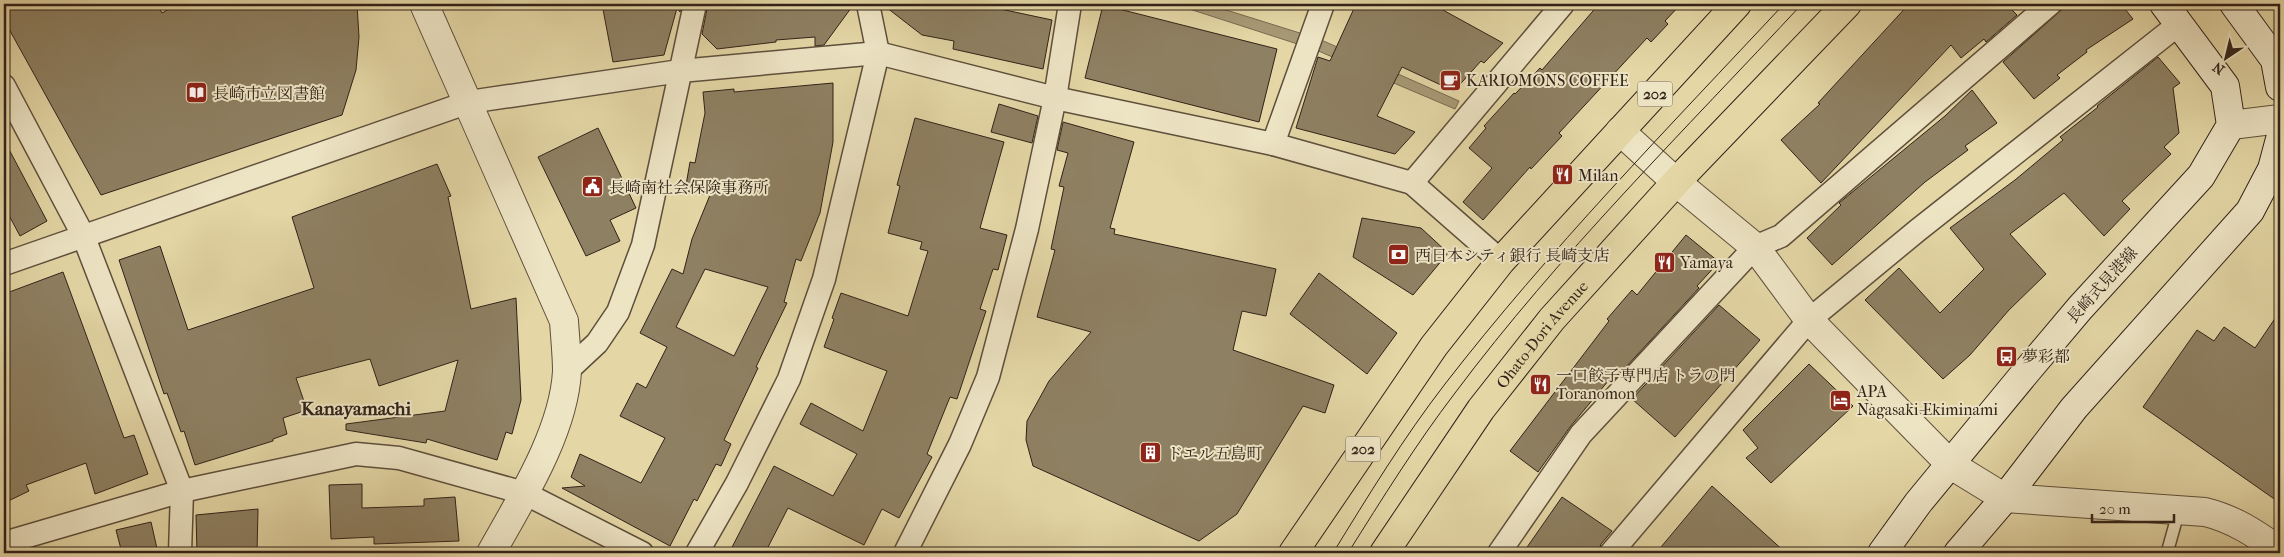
<svg xmlns="http://www.w3.org/2000/svg" width="2284" height="557" viewBox="0 0 2284 557" font-family="'IM FELL French Canon','Noto Serif JP',serif">
	<style>
		.water { fill: #a79975; stroke: #786950 }
		.building { fill: #8e8062; stroke: #312219; fill-rule: evenodd }
		.lines { fill: none; stroke-linecap: round; stroke-linejoin: round }
		.service-casing { stroke: #5e4f3c; stroke-width: 14 }
		.minor-casing { stroke: #5e4f3c; stroke-width: 25 }
		.tertiary-casing { stroke: #5e4f3c; stroke-width: 30 }
		.secondary-casing { stroke: #312219; stroke-width: 30 }
		.trunk-casing { stroke: #312219; stroke-width: 30 }
		.service { stroke: #ede4c4; stroke-width: 11 }
		.minor { stroke: #ede4c4; stroke-width: 22 }
		.tertiary { stroke: #ede4c4; stroke-width: 28 }
		.secondary { stroke: #ede4c4; stroke-width: 28 }
		.trunk { stroke: #e4d6a5; stroke-width: 28 }
		.tram { stroke: #312219; stroke-width: 1 }
		.labels { text-anchor: middle; dominant-baseline: central; stroke-width: 4; stroke-linejoin: round; paint-order: stroke }
		.shield { fill: #ede4c4; stroke: #695c4c; stroke-width: 1 }
		.shield-label { font-size: 15px; font-weight: bold; fill: #312219 }
		.poi-label { font-size: 16px; fill: #312219; stroke: #ede4c4; text-anchor: start }
		.street-label { font-size: 16px; fill: #312219; stroke: #ede4c4 }
		.quarter-label { font-size: 19px; font-weight: bold; fill: #312219; stroke: #ede4c4 }
	</style>
	<rect width="100%" height="100%" fill="#e4d6a5"/>
	<filter id="stains"><feTurbulence type="fractalNoise" baseFrequency=".004" numOctaves="4"/><feColorMatrix values="0 0 0 0 .2 0 0 0 0 .09 0 0 0 0 .02 0 0 0 .5 -.17"/></filter>
	<radialGradient id="worn" r=".72"><stop offset=".6" stop-color="#630" stop-opacity="0"/><stop offset="1" stop-color="#630" stop-opacity=".3"/></radialGradient>
	<polygon class="water" points="1174,4 1207,4 1319,39 1459,101 1455,109 1316,50"/>
	<g class="building">
		<polygon points="17,4 157,4 162,13 178,4 357,4 359,37 356,70 342,115 101,195 4,20 4,11"/>
		<polygon points="602,4 682,4 680,12 677,8 664,55 613,62"/>
		<polygon points="708,4 854,4 824,45 815,46 815,37 776,40 776,42 717,49 702,34"/>
		<polygon points="882,4 977,4 1052,20 1043,69 953,49 954,41 922,35"/>
		<polygon points="1356,4 1432,4 1503,43 1484,63 1481,61 1454,91 1402,67 1377,116 1415,132 1395,154 1296,128 1318,57 1330,61"/>
		<polygon points="1599,4 1681,4 1665,21 1668,24 1651,42 1647,38 1559,133 1562,136 1531,169 1530,167 1483,220 1463,202 1492,168 1469,148 1486,128 1484,126 1514,93 1515,94 1540,68 1542,70"/>
		<polygon points="1909,4 2006,4 2017,15 1986,42 1984,39 1961,58 1951,45 1821,183 1781,140 1820,104 1818,103"/>
		<polygon points="2068,4 2121,4 2133,19 2086,50 2087,52 2057,75 2060,78 2034,99 2003,62"/>
		<polygon points="1103,5 1277,49 1259,122 1085,78"/>
		<polygon points="2158,57 2180,83 2173,88 2179,133 2164,147 2171,154 2122,201 2130,209 2104,236 2064,193 2010,234 2046,274 2009,310 1970,355 1943,379 1865,300 1899,268 1940,313 1984,269 1950,228 2015,180 2063,140 2060,137 2098,107 2097,106"/>
		<path d="M833 83V142L820 213 801 261 796 259 784 302 787 303 756 367 758 368 724 440 731 444 721 466 716 464 697 501 694 499 670 546 562 488 585 486 571 477 580 454 641 483 665 438 620 416 637 383 646 388 667 347 640 333 672 269 683 274 692 239 710 195 685 191 690 162 695 163 705 113 703 92 734 89V92ZM705 269 768 287 734 356 676 327Z"/>
		<polygon points="1972,90 1997,123 1965,146 1968,150 1925,182 1832,265 1807,238 1841,205 1839,203 1945,116"/>
		<polygon points="999,104 1038,116 1032,143 991,132"/>
		<polygon points="915,118 1004,142 980,228 1007,235 998,270 993,269 980,309 986,311 957,399 950,397 927,454 932,457 899,518 882,509 864,545 788,508 765,553 729,553 774,466 833,496 857,454 800,424 811,403 863,431 887,371 824,347 834,319 832,318 841,293 908,316 928,251 920,249 922,242 888,233 900,186 897,185"/>
		<polygon points="1063,122 1134,142 1110,228 1115,229 1114,234 1276,269 1266,316 1242,311 1233,350 1334,385 1325,413 1303,406 1237,514 1199,541 1033,466 1026,440 1027,421 1049,381 1091,332 1037,317 1055,250 1051,249 1064,187 1059,186 1068,153 1057,150"/>
		<polygon points="598,128 636,208 610,220 620,241 586,256 538,157"/>
		<polygon points="4,140 47,221 20,236 4,206"/>
		<polygon points="437,164 451,196 448,197 471,309 516,298 521,400 512,434 506,432 497,460 427,439 426,443 346,430 346,424 445,411 458,360 379,386 370,359 296,378 307,410 283,418 287,434 273,439 273,441 195,465 184,431 181,432 167,393 164,394 119,260 160,246 188,330 314,288 292,217"/>
		<polygon points="1362,218 1421,228 1448,253 1413,295 1353,257"/>
		<polygon points="1686,235 1719,262 1697,286 1699,288 1612,382 1609,380 1570,427 1538,472 1510,451 1609,321 1607,319 1632,290 1637,295"/>
		<polygon points="63,272 124,438 134,435 148,474 95,494 86,463 26,485 29,491 4,503 4,294"/>
		<polygon points="1319,273 1397,333 1367,374 1290,314"/>
		<polygon points="1719,305 1760,340 1675,437 1632,399"/>
		<polygon points="2280,311 2280,503 2143,407 2197,330 2214,341 2224,327 2255,348"/>
		<polygon points="1809,364 1853,406 1771,483 1746,458 1758,448 1743,430"/>
		<polygon points="362,484 362,508 424,506 424,499 455,497 459,541 374,544 374,537 331,539 329,485"/>
		<polygon points="1712,486 1786,553 1656,553"/>
		<polygon points="1562,497 1612,531 1601,544 1598,553 1523,553"/>
		<polygon points="258,509 257,553 197,553 196,515"/>
		<polygon points="151,522 158,553 122,553 116,530"/>
	</g>
	<g class="lines">
		<defs>
			<polyline id="service" points="2167,553 2179,510"/>
			<g id="minor">
				<polyline points="4,86 83,235 182,491 180,553"/>
				<polyline points="1273,144 1323,4"/>
				<polyline points="1412,183 1563,4"/>
				<polyline points="4,264 469,102 680,71 878,53 1055,98 1273,144 1412,183 1501,261"/>
				<polyline points="567,371 597,343 618,312 643,245 695,4"/>
				<polyline points="4,543 182,491 356,454 399,458 524,493 642,553"/>
				<polyline points="697,553 737,483 789,379 824,279 878,53 868,4"/>
				<polyline points="905,553 960,444 988,377 1027,229 1055,98 1070,4"/>
				<polyline points="1499,553 1581,434 1755,247 1781,236 2050,4"/>
				<polyline points="1611,553 1809,320 1918,230 2179,24"/>
			</g>
			<g id="tertiary">
				<path d="M424 4 564 321C565 337 567 355 567 371 564 432 520 501 491 553"/>
				<polyline points="2231,125 2280,119"/>
				<path d="M1620 131 1676 182 1755 247 1809 320 1951 465 2005 498 2205 512C2234 519 2256 534 2280 551"/>
			</g>
			<g id="secondary">
				<polyline points="2234,4 2275,60 2280,87"/>
				<polyline points="1882,553 1918,503 2026,372 2080,308 2201,176 2231,125 2225,86 2164,4"/>
				<polyline points="1958,553 2005,498 2074,408 2250,211 2272,169 2280,139"/>
			</g>
			<g id="trunk">
				<polyline points="1293,553 1434,346 1501,261 1737,4"/>
				<path id="s1" d="M1384 553 1481 409 1552 319 1676 182 1847 4"/>
			</g>
		</defs>
		<use href="#service" class="service-casing"/>
		<use href="#minor" class="minor-casing"/>
		<use href="#tertiary" class="tertiary-casing"/>
		<use href="#secondary" class="secondary-casing"/>
		<use href="#trunk" class="trunk-casing"/>
		<use href="#service" class="service"/>
		<use href="#minor" class="minor"/>
		<use href="#tertiary" class="tertiary"/>
		<use href="#secondary" class="secondary"/>
		<use href="#trunk" class="trunk"/>
		<g class="tram">
			<path d="M1333 553C1368 496 1404 437 1445 384 1549 250 1668 128 1784 4"/>
			<path d="M1348 553C1382 499 1416 444 1455 393 1559 254 1684 131 1802 4"/>
		</g>
	</g>
	<defs>
		<symbol id="cafe-square" viewBox="-11 -11 22 22"><rect x="-9" y="-9" width="18" height="18" rx="4" fill="#8f2418" stroke="#ede4c4"/><path d="M-5.5-4.5H6V0H3Q3 3.5 0 3.5H-2.5Q-5.5 3.5-5.5 0ZM3-3.2v2h1.7v-2ZM-6 4.5H4V6H-6Z" fill="#fff"/></symbol>
		<symbol id="library-square" viewBox="-11 -11 22 22"><rect x="-9" y="-9" width="18" height="18" rx="4" fill="#8f2418" stroke="#ede4c4"/><path d="M-6-4Q-3-5.5-.7-3.5V5Q-3 3-6 4ZM6-4Q3-5.5 .7-3.5V5Q3 3 6 4Z" fill="#fff"/></symbol>
		<symbol id="restaurant-square" viewBox="-11 -11 22 22"><rect x="-9" y="-9" width="18" height="18" rx="4" fill="#8f2418" stroke="#ede4c4"/><path d="M-5-6h1v4h1v-4h1v4h1v-4h1v5L-1.5 .5V6h-2V.5L-5-1ZM5-6V6H3V1.5H1.5Q1.5-4 5-6Z" fill="#fff"/></symbol>
		<symbol id="civic-square" viewBox="-11 -11 22 22"><rect x="-9" y="-9" width="18" height="18" rx="4" fill="#8f2418" stroke="#ede4c4"/><path d="M-.6-6.5H3V-4.5H.6V-3L4-1V1h2V6H-6V1h2V-1L-.6-3ZM-1.2 2.5V6h2.4V2.5Z" fill="#fff"/></symbol>
		<symbol id="bank-square" viewBox="-11 -11 22 22"><rect x="-9" y="-9" width="18" height="18" rx="4" fill="#8f2418" stroke="#ede4c4"/><path d="M-6-4H6V4H-6ZM0-2.3a2.3 2.3 0 1 0 0 4.6a2.3 2.3 0 1 0 0-4.6Z" fill="#fff"/></symbol>
		<symbol id="bus-square" viewBox="-11 -11 22 22"><rect x="-9" y="-9" width="18" height="18" rx="4" fill="#8f2418" stroke="#ede4c4"/><path d="M-5-6H5V4H4V6H2V4H-2V6H-4V4H-5ZM-3.5-4V0h7V-4ZM-3.5 1.2v1.5H-2V1.2ZM2 1.2v1.5H3.5V1.2Z" fill="#fff"/></symbol>
		<symbol id="hotel-square" viewBox="-11 -11 22 22"><rect x="-9" y="-9" width="18" height="18" rx="4" fill="#8f2418" stroke="#ede4c4"/><path d="M-6-4.5h1.5V1H6V5H4.5V3h-9V5H-6ZM-4 0a1.8 1.8 0 1 1 3.6 0ZM.5 0V-2.5h3Q6-2.5 6 0Z" fill="#fff"/></symbol>
		<symbol id="building-square" viewBox="-11 -11 22 22"><rect x="-9" y="-9" width="18" height="18" rx="4" fill="#8f2418" stroke="#ede4c4"/><path d="M-4-6H4V6H1V3H-1V6H-4ZM-2.5-4.3h1.7v1.8h-1.7ZM.8-4.3h1.7v1.8H.8ZM-2.5-1h1.7V.8h-1.7ZM.8-1h1.7V.8H.8Z" fill="#fff"/></symbol>
	</defs>
	<g fill-rule="evenodd">
		<use href="#cafe-square" x="1438" y="68" width="25" height="25"/>
		<use href="#library-square" x="184" y="80" width="25" height="25"/>
		<use href="#restaurant-square" x="1550" y="162" width="25" height="25"/>
		<use href="#civic-square" x="580" y="174" width="25" height="25"/>
		<use href="#bank-square" x="1386" y="242" width="25" height="25"/>
		<use href="#restaurant-square" x="1652" y="250" width="25" height="25"/>
		<use href="#bus-square" x="1994" y="344" width="25" height="25"/>
		<use href="#restaurant-square" x="1528" y="372" width="25" height="25"/>
		<use href="#hotel-square" x="1828" y="388" width="25" height="25"/>
		<use href="#building-square" x="1138" y="440" width="25" height="25"/>
	</g>
	<g class="labels">
		<g class="shield">
			<rect x="1637.5" y="81.5" width="35" height="25" rx="4"/>
			<rect x="1345.5" y="436.5" width="35" height="25" rx="4"/>
		</g>
		<g class="shield-label">
			<text x="1655" y="94">202</text>
			<text x="1363" y="449">202</text>
		</g>
		<g class="poi-label">
			<text x="1466" y="80">KARIOMONS COFFEE</text>
			<text x="213" y="93">長崎市立図書館</text>
			<text x="1578" y="175">Milan</text>
			<text x="609" y="187">長崎南社会保険事務所</text>
			<text x="1415" y="255">西日本シティ銀行 長崎支店</text>
			<text x="1680" y="262">Yamaya</text>
			<text x="2022" y="356">夢彩都</text>
			<text x="1556" y="375">一口餃子専門店 トラの門<tspan x="1556" dy="18">Toranomon</tspan></text>
			<text x="1857" y="391">APA<tspan x="1857" dy="18">Nagasaki-Ekiminami</tspan></text>
			<text x="1167" y="453">ドエル五島町</text>
		</g>
		<g class="street-label">
			<text transform="translate(2102 285) rotate(-48)">長崎式見港線</text>
			<text stroke="none"><textPath href="#s1" startOffset="270">Ohato-Dori Avenue</textPath></text>
		</g>
		<g class="quarter-label">
			<text x="356" y="409">Kanayamachi</text>
		</g>
	</g>
	<rect width="2284" height="557" fill="none" stroke="#e4d6a5" stroke-width="20"/>
	<rect x="5" y="5" width="2274" height="547" fill="none" stroke="#312219" stroke-width="2.5"/>
	<rect x="10" y="10" width="2264" height="537" fill="none" stroke="#312219"/>
	<g transform="translate(2226 58) rotate(215)" stroke="#ede4c4" stroke-width="4" paint-order="stroke">
	<path d="M0-4L9 19L0 12L-9 19Z" fill="#312219"/>
	<text y="-8" font-size="14" font-weight="bold" text-anchor="middle" fill="#312219">N</text>
	</g>
	<path d="M2092 514v8h82v-8" fill="none" stroke="#312219" stroke-width="2.5"/>
	<text x="2099" y="514" font-size="15" fill="#312219" stroke="#ede4c4" stroke-width="4" paint-order="stroke">20 m</text>
	<rect width="100%" height="100%" filter="url(#stains)"/>
	<rect width="100%" height="100%" fill="url(#worn)"/>
</svg>
